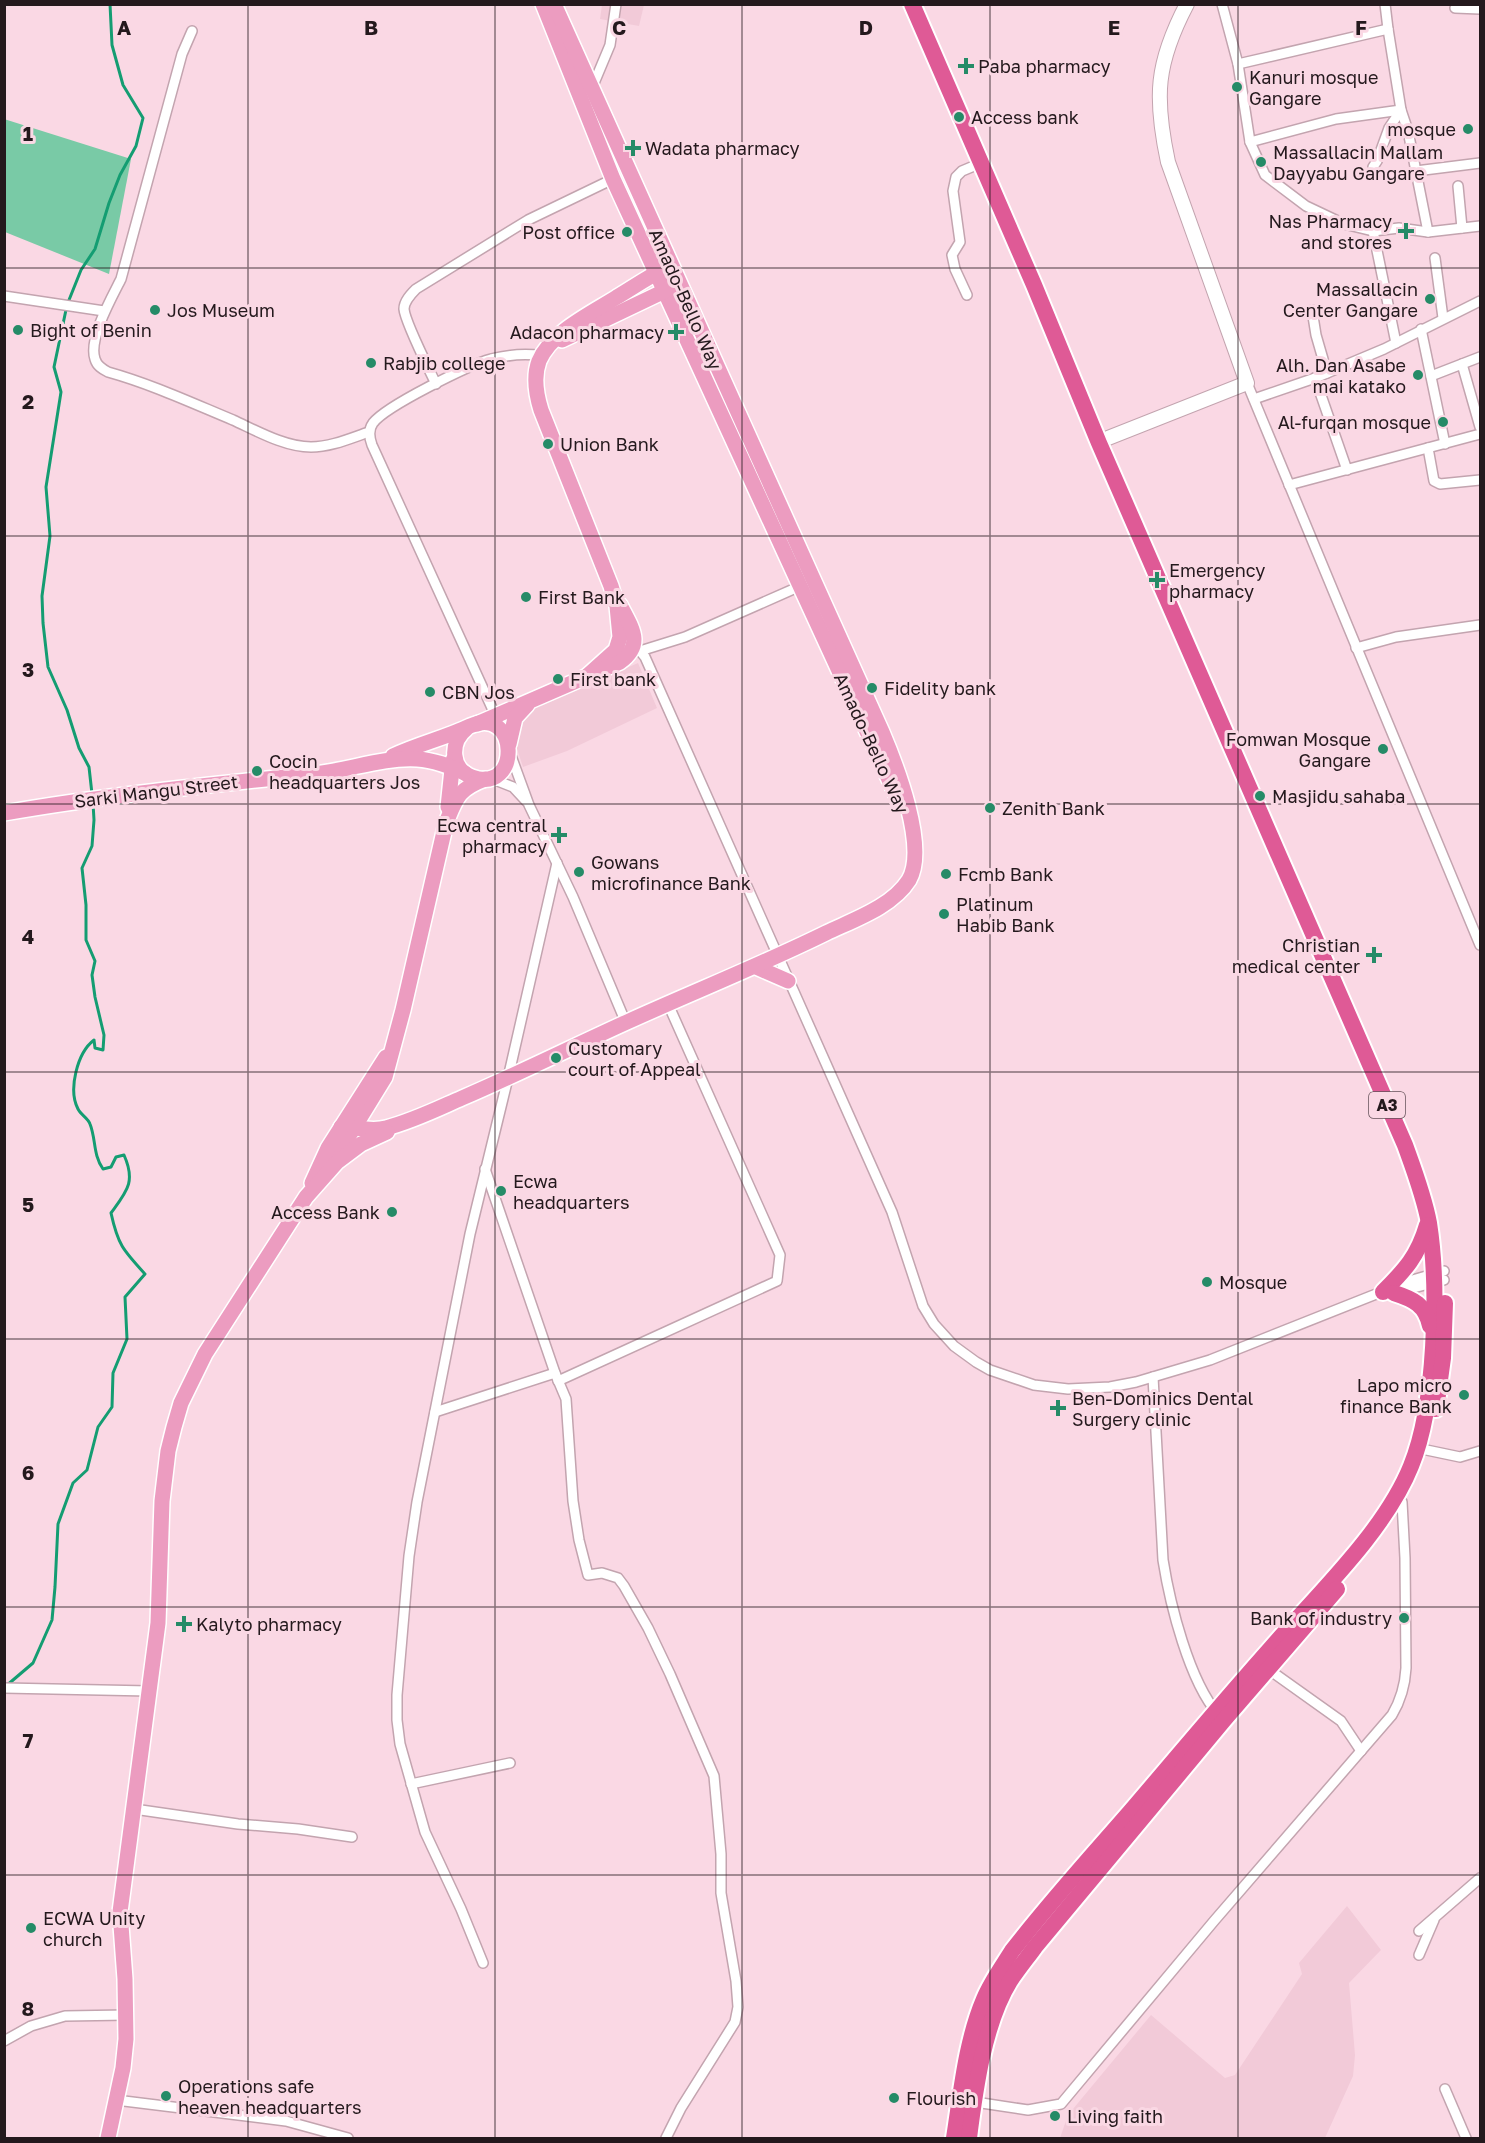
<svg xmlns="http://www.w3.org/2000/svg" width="1485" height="2143" viewBox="0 0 1485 2143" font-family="'Golos Text',sans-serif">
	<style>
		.built { fill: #f2cad8 }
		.green { fill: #79caa6 }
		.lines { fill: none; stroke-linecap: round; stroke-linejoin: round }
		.stream { stroke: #149d72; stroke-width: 3 }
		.street-casing { stroke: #c3a4af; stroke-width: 12 }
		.secondary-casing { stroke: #c3a4af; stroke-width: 16 }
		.primary-casing { stroke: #fff; stroke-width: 18 }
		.highway-casing { stroke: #fff; stroke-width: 20 }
		.street { stroke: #fff; stroke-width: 9 }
		.secondary { stroke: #fff; stroke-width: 14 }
		.primary { stroke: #ec9cc0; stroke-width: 15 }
		.highway { stroke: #df5a96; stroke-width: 16 }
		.grid { fill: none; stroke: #24191d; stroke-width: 1.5; stroke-opacity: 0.55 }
		.poi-dot { fill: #258b67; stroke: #fad8e4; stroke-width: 2 }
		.labels { text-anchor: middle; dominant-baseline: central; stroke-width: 6; stroke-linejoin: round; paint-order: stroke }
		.shield { fill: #fad8e4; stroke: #645259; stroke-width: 1.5 }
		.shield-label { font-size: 16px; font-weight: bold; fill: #24191d }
		.poi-label { font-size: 18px; fill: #24191d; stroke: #fad8e4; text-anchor: start }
		.street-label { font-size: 18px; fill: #24191d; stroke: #fad8e4 }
		.grid-label { font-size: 20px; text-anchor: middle; font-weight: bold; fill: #24191d; stroke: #fad8e4; stroke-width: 6; stroke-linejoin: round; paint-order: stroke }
	</style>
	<rect width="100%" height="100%" fill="#fad8e4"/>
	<g class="built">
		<polygon points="602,5 644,5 639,26 600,19"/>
		<polygon points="638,663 657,708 567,751 523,767 515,743 519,728 531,709"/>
		<polygon points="1347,1906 1381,1950 1349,1983 1355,2055 1353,2076 1325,2138 1060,2138 1068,2115 1151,2015 1225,2078 1235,2075 1302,1974 1299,1963"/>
	</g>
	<polygon class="green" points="4,119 131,159 109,274 5,232"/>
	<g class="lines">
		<g class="stream">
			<polyline points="92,794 89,767 79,748 67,710 48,667 43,623 42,596 50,536 46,487 61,392 54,367 67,305 81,270 95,249 109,203 120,175 136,146 143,118 123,85 112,45 110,4"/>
			<path d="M6 1686 33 1663 52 1620 55 1587 58 1524 73 1483 87 1470 98 1427 112 1407 113 1373 127 1339 125 1297 145 1274C123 1250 118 1245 111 1213 127 1191 136 1182 124 1155L116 1157 111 1167 103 1169C93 1155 96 1139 90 1124 88 1118 81 1115 78 1109 68 1090 77 1053 94 1040L95 1048 103 1050 104 1035 95 997 92 975 95 961 86 940V905L82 868 92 846 94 820 93 803"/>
		</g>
		<defs>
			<g id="street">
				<polyline points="1222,4 1238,64 1250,142 1265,175 1306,206 1344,224 1373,231 1399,228 1428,232 1480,226"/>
				<polyline points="1455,8 1480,9"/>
				<path d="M192 31 182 54 121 279C112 297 88 339 95 359 97 366 102 369 108 372 151 384 192 403 233 420 257 431 285 447 311 447 331 447 351 438 369 432"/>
				<polyline points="1238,64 1388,29"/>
				<polyline points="592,88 610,45 616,4"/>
				<polyline points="1250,142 1336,119 1401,110 1408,131 1428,232"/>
				<polyline points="1373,167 1377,161 1389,128 1401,110 1388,29 1385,4"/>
				<polyline points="1416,171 1480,163"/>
				<polyline points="1458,186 1462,228"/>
				<polyline points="1373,231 1396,343"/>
				<polyline points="1435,258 1443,318"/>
				<polyline points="967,295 955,269 952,255 960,242 953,191 956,177 962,171 981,163"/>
				<polyline points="4,296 104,311"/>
				<polyline points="1312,310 1316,335 1327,373"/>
				<polyline points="1421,329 1445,444"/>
				<polyline points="1462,364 1480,427"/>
				<polyline points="1431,376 1480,357"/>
				<polyline points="1315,378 1347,470"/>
				<polyline points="1247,383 1480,945"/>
				<path d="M436 384C429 369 405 322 404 309 404 301 411 294 416 289L528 220 613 179"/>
				<polyline points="1254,399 1315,378 1384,349 1480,301"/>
				<polyline points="1428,448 1434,481 1440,484 1480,480"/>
				<polyline points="1289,485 1480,434"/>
				<polyline points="630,646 640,651 645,657 892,1212 923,1306 934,1324 954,1346 976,1362 990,1370 1034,1385 1068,1389 1110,1387 1136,1382 1210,1360 1409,1281 1444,1271"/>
				<polyline points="1356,648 1396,637 1480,625"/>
				<polyline points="640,651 685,637 805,584"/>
				<path d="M497 719 372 445C369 437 368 430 373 423 386 406 469 365 491 359 508 355 525 353 542 356"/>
				<polyline points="510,753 529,805 573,897 626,1023"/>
				<polyline points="490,778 513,787 526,801"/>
				<polyline points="485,1169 555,1373 566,1399 573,1501 579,1540 588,1575 602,1573 618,1578 624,1586 648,1628 670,1674 714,1776 721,1854 721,1893 736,1981 738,2007 735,2022 681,2108 666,2138"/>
				<polyline points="1398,1292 1444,1280"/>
				<path d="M1153 1377 1163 1560C1170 1604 1189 1681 1218 1714"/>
				<polyline points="558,1381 777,1281 780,1255 668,1004"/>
				<polyline points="435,1412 555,1373"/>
				<polyline points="1417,1448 1460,1457 1480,1451"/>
				<polyline points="1268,1669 1341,1721 1361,1751"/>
				<polyline points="4,1688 149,1691"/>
				<polyline points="411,1784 510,1763"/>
				<polyline points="134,1809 238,1824 298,1829 352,1837"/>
				<polyline points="1419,1931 1480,1878"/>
				<polyline points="1419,1955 1434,1920"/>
				<polyline points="483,1963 461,1909 425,1832 400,1744 397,1720 397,1695 409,1556 417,1502 470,1234 508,1078 557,863"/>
				<polyline points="4,2041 31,2026 65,2016 127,2015"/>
				<polyline points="1445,2089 1466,2138"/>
				<polyline points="116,2100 286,2121 348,2138"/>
				<path d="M975 2102 1028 2110 1061 2104 1214 1921 1392 1715C1401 1700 1405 1686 1406 1668L1405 1558 1402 1502"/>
			</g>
			<path id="secondary" d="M1108 438 1247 383 1168 162C1154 97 1156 63 1187 4"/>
			<g id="primary">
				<polyline points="543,4 613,179 898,799"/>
				<polyline points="562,340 673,287"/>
				<path d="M587 676 616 650 620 637 617 606 611 586 541 410C536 394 533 377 539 361 551 332 592 313 617 297 632 288 648 277 664 269"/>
				<path d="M477 724 620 662C645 644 631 627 620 605"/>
				<polyline points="509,744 515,718 527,705"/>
				<path d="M393 756C418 744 445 738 470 726 519 704 522 795 472 777 450 769 450 742 466 729"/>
				<polyline points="448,807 453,760"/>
				<path d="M4 813C107 795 210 785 313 774 347 771 382 757 417 759 434 760 449 766 465 773"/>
				<polyline points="756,967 788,981"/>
				<path d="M341 1127C356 1127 372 1132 386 1128 413 1121 437 1109 462 1098 518 1074 572 1047 627 1022 693 992 761 965 826 933 853 920 892 907 909 880 928 847 896 765 882 732L554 4"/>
				<path d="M334 1160 385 1077 403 1010 446 823C456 798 458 789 485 779"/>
				<polyline points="312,1183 328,1148 386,1057"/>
				<polyline points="108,2138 123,2068 126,2039 125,1979 120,1912 158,1623 162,1501 168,1451 174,1427 181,1403 205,1354 306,1197 337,1162 361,1144 387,1132"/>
			</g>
			<g id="highway">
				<path d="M912 4 1034 285 1099 443 1405 1145C1414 1170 1424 1196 1429 1223 1439 1288 1436 1405 1411 1466 1385 1531 1317 1595 1271 1648 1223 1702 1177 1757 1130 1812 1090 1858 1049 1903 1012 1951 1002 1967 991 1982 984 1999 966 2041 961 2094 954 2138"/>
				<path d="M1383 1292C1405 1270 1418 1256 1427 1225"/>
				<path d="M1394 1293C1413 1299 1426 1305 1430 1326"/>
				<polyline points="1436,1409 1443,1358 1445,1303"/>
				<path d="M969 2138C975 2090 984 2023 1010 1981 1018 1969 1027 1958 1035 1947L1224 1720 1337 1589"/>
			</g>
		</defs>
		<use href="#street" class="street-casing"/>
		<use href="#secondary" class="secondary-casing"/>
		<use href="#primary" class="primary-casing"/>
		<use href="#highway" class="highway-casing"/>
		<use href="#street" class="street"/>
		<use href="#secondary" class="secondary"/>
		<use href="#primary" class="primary"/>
		<use href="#highway" class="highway"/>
	</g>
	<path class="grid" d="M248 4V2138M495 4V2138M742 4V2138M990 4V2138M1238 4V2138M4 268H1480M4 536H1480M4 804H1480M4 1072H1480M4 1339H1480M4 1607H1480M4 1875H1480"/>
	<g class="poi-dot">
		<path d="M963 57h6v6h6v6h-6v6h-6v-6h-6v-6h6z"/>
		<circle cx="1237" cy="87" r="6"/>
		<circle cx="959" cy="117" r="6"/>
		<circle cx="1468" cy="129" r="6"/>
		<path d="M630 139h6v6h6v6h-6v6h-6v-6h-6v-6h6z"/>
		<circle cx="1261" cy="162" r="6"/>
		<path d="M1403 222h6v6h6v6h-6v6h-6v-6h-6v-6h6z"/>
		<circle cx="627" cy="232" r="6"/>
		<circle cx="1430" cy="299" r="6"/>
		<circle cx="155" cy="310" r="6"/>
		<circle cx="18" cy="330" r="6"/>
		<path d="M673 323h6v6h6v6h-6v6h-6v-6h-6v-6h6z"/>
		<circle cx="371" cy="363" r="6"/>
		<circle cx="1418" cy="375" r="6"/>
		<circle cx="1443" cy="422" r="6"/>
		<circle cx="548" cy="444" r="6"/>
		<path d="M1154 571h6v6h6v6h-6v6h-6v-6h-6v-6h6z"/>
		<circle cx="526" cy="597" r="6"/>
		<circle cx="558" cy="679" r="6"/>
		<circle cx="872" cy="688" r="6"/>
		<circle cx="430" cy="692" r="6"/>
		<circle cx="1383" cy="749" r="6"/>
		<circle cx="257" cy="771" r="6"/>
		<circle cx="1260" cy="796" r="6"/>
		<circle cx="990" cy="808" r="6"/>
		<path d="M556 826h6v6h6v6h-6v6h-6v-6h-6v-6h6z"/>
		<circle cx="579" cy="872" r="6"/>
		<circle cx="946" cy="874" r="6"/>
		<circle cx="944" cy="914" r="6"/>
		<path d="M1371 946h6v6h6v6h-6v6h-6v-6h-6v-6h6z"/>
		<circle cx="556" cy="1058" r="6"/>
		<circle cx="501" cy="1191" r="6"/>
		<circle cx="392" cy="1212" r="6"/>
		<circle cx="1207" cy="1282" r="6"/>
		<circle cx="1464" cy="1395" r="6"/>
		<path d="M1055 1399h6v6h6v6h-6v6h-6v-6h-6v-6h6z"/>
		<circle cx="1404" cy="1618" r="6"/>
		<path d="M181 1615h6v6h6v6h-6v6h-6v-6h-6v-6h6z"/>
		<circle cx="31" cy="1928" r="6"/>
		<circle cx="166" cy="2096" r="6"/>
		<circle cx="894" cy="2098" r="6"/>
		<circle cx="1055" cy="2116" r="6"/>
	</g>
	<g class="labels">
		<rect class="shield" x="1369" y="1092" width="36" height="26" rx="4.5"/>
		<g class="shield-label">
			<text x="1387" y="1105">A3</text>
		</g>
		<g class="poi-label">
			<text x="978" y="66">Paba pharmacy</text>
			<text x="1249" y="77">Kanuri mosque<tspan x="1249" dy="21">Gangare</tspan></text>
			<text x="971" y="117">Access bank</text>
			<text x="1456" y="129" text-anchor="end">mosque</text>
			<text x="645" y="148">Wadata pharmacy</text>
			<text x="1273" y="152">Massallacin Mallam<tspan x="1273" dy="21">Dayyabu Gangare</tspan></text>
			<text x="1392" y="221" text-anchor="end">Nas Pharmacy<tspan x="1392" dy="21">and stores</tspan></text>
			<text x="615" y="232" text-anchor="end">Post office</text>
			<text x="1418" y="289" text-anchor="end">Massallacin<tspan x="1418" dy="21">Center Gangare</tspan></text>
			<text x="167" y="310">Jos Museum</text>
			<text x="30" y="330">Bight of Benin</text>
			<text x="664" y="332" text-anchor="end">Adacon pharmacy</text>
			<text x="383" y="363">Rabjib college</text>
			<text x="1406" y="365" text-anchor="end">Alh. Dan Asabe<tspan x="1406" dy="21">mai katako</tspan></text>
			<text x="1431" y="422" text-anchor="end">Al-furqan mosque</text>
			<text x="560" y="444">Union Bank</text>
			<text x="1169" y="570">Emergency<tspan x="1169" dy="21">pharmacy</tspan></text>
			<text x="538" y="597">First Bank</text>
			<text x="570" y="679">First bank</text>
			<text x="884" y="688">Fidelity bank</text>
			<text x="442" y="692">CBN Jos</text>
			<text x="1371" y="739" text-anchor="end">Fomwan Mosque<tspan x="1371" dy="21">Gangare</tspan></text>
			<text x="269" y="761">Cocin<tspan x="269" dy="21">headquarters Jos</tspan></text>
			<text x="1272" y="796">Masjidu sahaba</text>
			<text x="1002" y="808">Zenith Bank</text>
			<text x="547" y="825" text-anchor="end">Ecwa central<tspan x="547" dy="21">pharmacy</tspan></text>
			<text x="591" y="862">Gowans<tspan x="591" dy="21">microfinance Bank</tspan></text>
			<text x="958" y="874">Fcmb Bank</text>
			<text x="956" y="904">Platinum<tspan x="956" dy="21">Habib Bank</tspan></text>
			<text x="1360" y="945" text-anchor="end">Christian<tspan x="1360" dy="21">medical center</tspan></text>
			<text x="568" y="1048">Customary<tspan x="568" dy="21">court of Appeal</tspan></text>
			<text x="513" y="1181">Ecwa<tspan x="513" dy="21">headquarters</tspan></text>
			<text x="380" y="1212" text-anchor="end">Access Bank</text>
			<text x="1219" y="1282">Mosque</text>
			<text x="1452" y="1385" text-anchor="end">Lapo micro<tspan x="1452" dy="21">finance Bank</tspan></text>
			<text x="1072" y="1398">Ben-Dominics Dental<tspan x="1072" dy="21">Surgery clinic</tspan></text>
			<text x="1392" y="1618" text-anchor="end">Bank of industry</text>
			<text x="196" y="1624">Kalyto pharmacy</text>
			<text x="43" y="1918">ECWA Unity<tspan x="43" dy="21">church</tspan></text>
			<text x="178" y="2086">Operations safe<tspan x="178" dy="21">heaven headquarters</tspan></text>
			<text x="906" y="2098">Flourish</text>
			<text x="1067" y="2116">Living faith</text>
		</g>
		<g class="street-label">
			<text transform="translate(686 299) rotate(66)">Amado-Bello Way</text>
			<text transform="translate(872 743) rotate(65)">Amado-Bello Way</text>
			<text transform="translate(156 791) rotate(-7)">Sarki Mangu Street</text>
		</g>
	</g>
	<g class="grid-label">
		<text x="124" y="35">A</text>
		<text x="371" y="35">B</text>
		<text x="619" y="35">C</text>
		<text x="866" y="35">D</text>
		<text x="1114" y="35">E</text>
		<text x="1361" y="35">F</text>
		<text x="28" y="141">1</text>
		<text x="28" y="409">2</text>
		<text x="28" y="677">3</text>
		<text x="28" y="944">4</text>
		<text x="28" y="1212">5</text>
		<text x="28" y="1480">6</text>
		<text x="28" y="1748">7</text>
		<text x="28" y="2016">8</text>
	</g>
	<rect width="1485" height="2143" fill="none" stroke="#24191d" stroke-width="12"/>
</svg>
